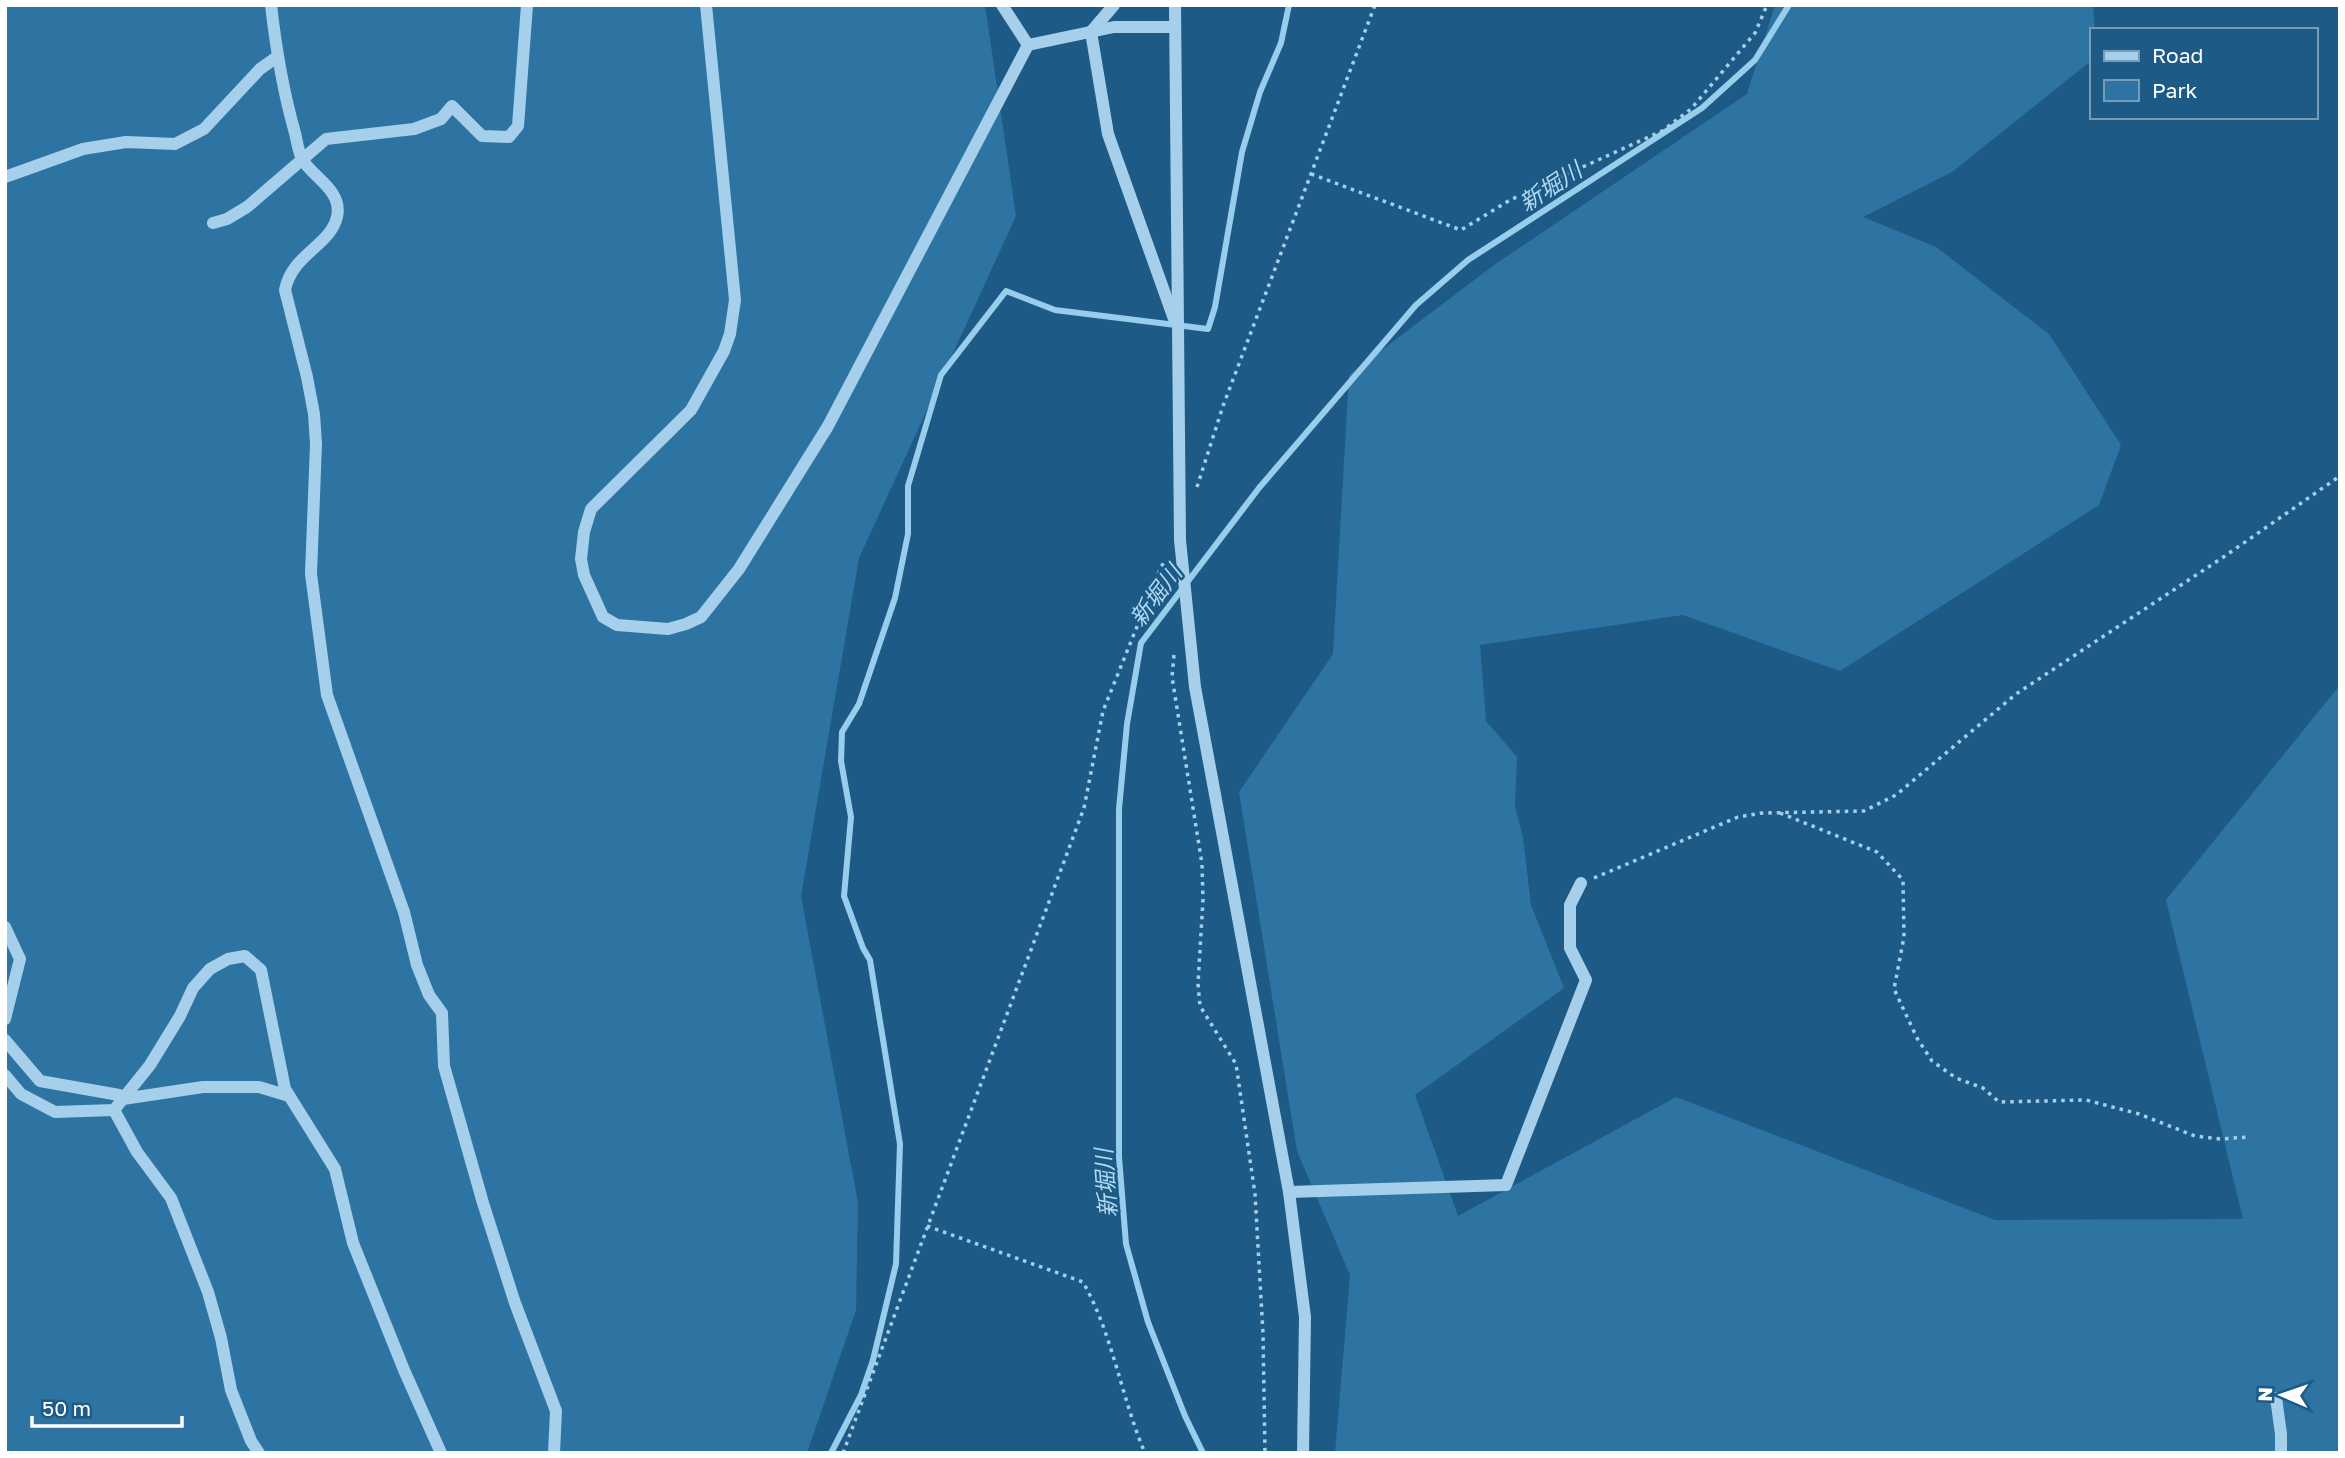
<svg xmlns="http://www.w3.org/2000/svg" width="2345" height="1458" viewBox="0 0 2345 1458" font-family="'Golos Text','Noto Sans JP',sans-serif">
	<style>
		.green { fill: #2d74a2 }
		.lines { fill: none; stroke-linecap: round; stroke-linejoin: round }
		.stream { stroke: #98cdec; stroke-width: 6 }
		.path { stroke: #a5cfeb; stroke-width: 3.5; stroke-dasharray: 3.5 5; stroke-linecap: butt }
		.minor { stroke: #a5cfeb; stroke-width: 12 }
		.labels { text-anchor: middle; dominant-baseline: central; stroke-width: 5; stroke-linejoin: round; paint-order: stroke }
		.water-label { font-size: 23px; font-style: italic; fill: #b1d9f2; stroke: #1d5b86 }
	</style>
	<rect width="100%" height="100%" fill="#1d5b86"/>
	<g class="green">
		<polygon points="5,5 985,5 1016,216 859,558 801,896 858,1203 856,1310 807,1453 5,1453"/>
		<polygon points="1775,5 2093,5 2095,30 2091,30 2091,61 1952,172 1863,217 1936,247 2049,334 2121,445 2099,505 1840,671 1683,615 1480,645 1486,721 1517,757 1515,806 1523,838 1531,905 1564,988 1415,1095 1458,1216 1676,1097 1995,1220 2243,1219 2166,900 2340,685 2340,1453 1335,1453 1350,1275 1297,1151 1239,792 1333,654 1349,375 1494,265 1747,94"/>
	</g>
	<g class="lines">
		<g class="stream">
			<polyline points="831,1453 861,1395 873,1360 896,1264 900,1144 870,960 863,948 844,896 851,817 841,761 842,732 859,704 895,598 908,534 908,486 941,375 1006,291 1055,310 1208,329 1215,307 1242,152 1260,92 1281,43 1289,5"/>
			<polyline points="1203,1453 1185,1416 1148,1322 1126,1244 1119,1157 1119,809 1127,724 1141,643 1259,488 1416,305 1468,260 1702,108 1755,60 1789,5"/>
		</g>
		<g class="path">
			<polyline points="1311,174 1461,230 1510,200 1662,131 1691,109 1755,33 1767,5"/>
			<polyline points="1197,487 1223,406 1375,5"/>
			<polyline points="1174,655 1172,677 1202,864 1203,900 1198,984 1200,1006 1236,1064 1255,1194 1263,1333 1265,1453"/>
			<polyline points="1780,813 1877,852 1903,880 1904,937 1894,989 1917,1038 1932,1061 1956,1078 1983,1088 1999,1102 2086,1100 2139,1114 2195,1136 2221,1139 2249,1137"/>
			<polyline points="1594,878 1738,817 1762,813 1864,811 1896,795 2016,694 2225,556 2340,476"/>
			<path d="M927 1226 1083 1282C1113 1335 1121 1397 1145 1453"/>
			<polyline points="843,1453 1084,808 1103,711 1161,567 1165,561"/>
		</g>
		<g class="minor">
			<path d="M271 5C276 49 283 91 295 133 297 141 298 151 302 159 313 178 343 190 337 217 330 246 292 254 285 290L307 377 314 414 316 444 311 574 327 695 404 912 417 965 429 995 442 1013 444 1066 483 1203 515 1303 556 1411 554 1453"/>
			<polyline points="706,5 735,300 730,334 724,351 691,410 591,509 584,532 581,559 584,575 603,617 617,625 668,629 686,624 701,617 739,569 828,426 1028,45"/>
			<polyline points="1002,5 1028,45"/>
			<polyline points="1114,5 1091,32 1108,134 1174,319"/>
			<polyline points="1175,5 1180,540 1195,687 1289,1192 1305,1317 1303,1453"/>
			<polyline points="1028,45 1114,27 1174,27"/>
			<polyline points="5,177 83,149 126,142 175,144 204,129 260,69 277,57"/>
			<polyline points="213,223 227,219 247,207 326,139 414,129 441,119 452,106 482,136 509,137 518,126 527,5"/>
			<polyline points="5,927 20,959 5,1019"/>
			<polyline points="5,1040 40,1081 119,1095 123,1099 203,1087 259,1087 289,1096"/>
			<polyline points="5,1075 21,1094 55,1112 114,1110 150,1065 180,1016 193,988 210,969 228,959 245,956 261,970 285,1089 335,1169 353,1243 404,1370 441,1453"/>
			<polyline points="114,1110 137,1152 171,1198 208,1292 221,1338 231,1390 251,1441 259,1453"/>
			<polyline points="1289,1192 1506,1185 1586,980 1570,948 1570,905 1581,883"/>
			<polyline points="2276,1398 2281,1434 2281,1453"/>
		</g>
	</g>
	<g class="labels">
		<g class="water-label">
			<text transform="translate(1550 186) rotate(-33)">新堀川</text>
			<text transform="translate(1155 595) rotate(-53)">新堀川</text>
			<text transform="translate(1105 1183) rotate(-94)">新堀川</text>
		</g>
	</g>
	<rect width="2345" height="1458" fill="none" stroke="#ffffff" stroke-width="14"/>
	<rect x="2090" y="28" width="228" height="91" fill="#1d5b86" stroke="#779db6" stroke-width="2"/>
	<rect x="2104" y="51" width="35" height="10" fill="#a5cfeb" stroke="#779db6" stroke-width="2"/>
	<text x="2152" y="63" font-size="21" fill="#ffffff">Road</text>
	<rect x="2104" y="80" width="35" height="21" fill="#2d74a2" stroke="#779db6" stroke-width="2"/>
	<text x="2152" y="98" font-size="21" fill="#ffffff">Park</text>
	<g transform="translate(2282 1395) rotate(272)" stroke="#1d5b86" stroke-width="5" paint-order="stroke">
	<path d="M0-5L12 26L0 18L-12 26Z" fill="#ffffff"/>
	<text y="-10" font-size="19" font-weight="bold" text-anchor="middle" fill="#ffffff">N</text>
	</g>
	<path d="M32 1416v10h150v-10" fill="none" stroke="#ffffff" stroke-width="3.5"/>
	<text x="42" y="1416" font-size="21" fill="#ffffff" stroke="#1d5b86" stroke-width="5" paint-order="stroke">50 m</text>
</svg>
